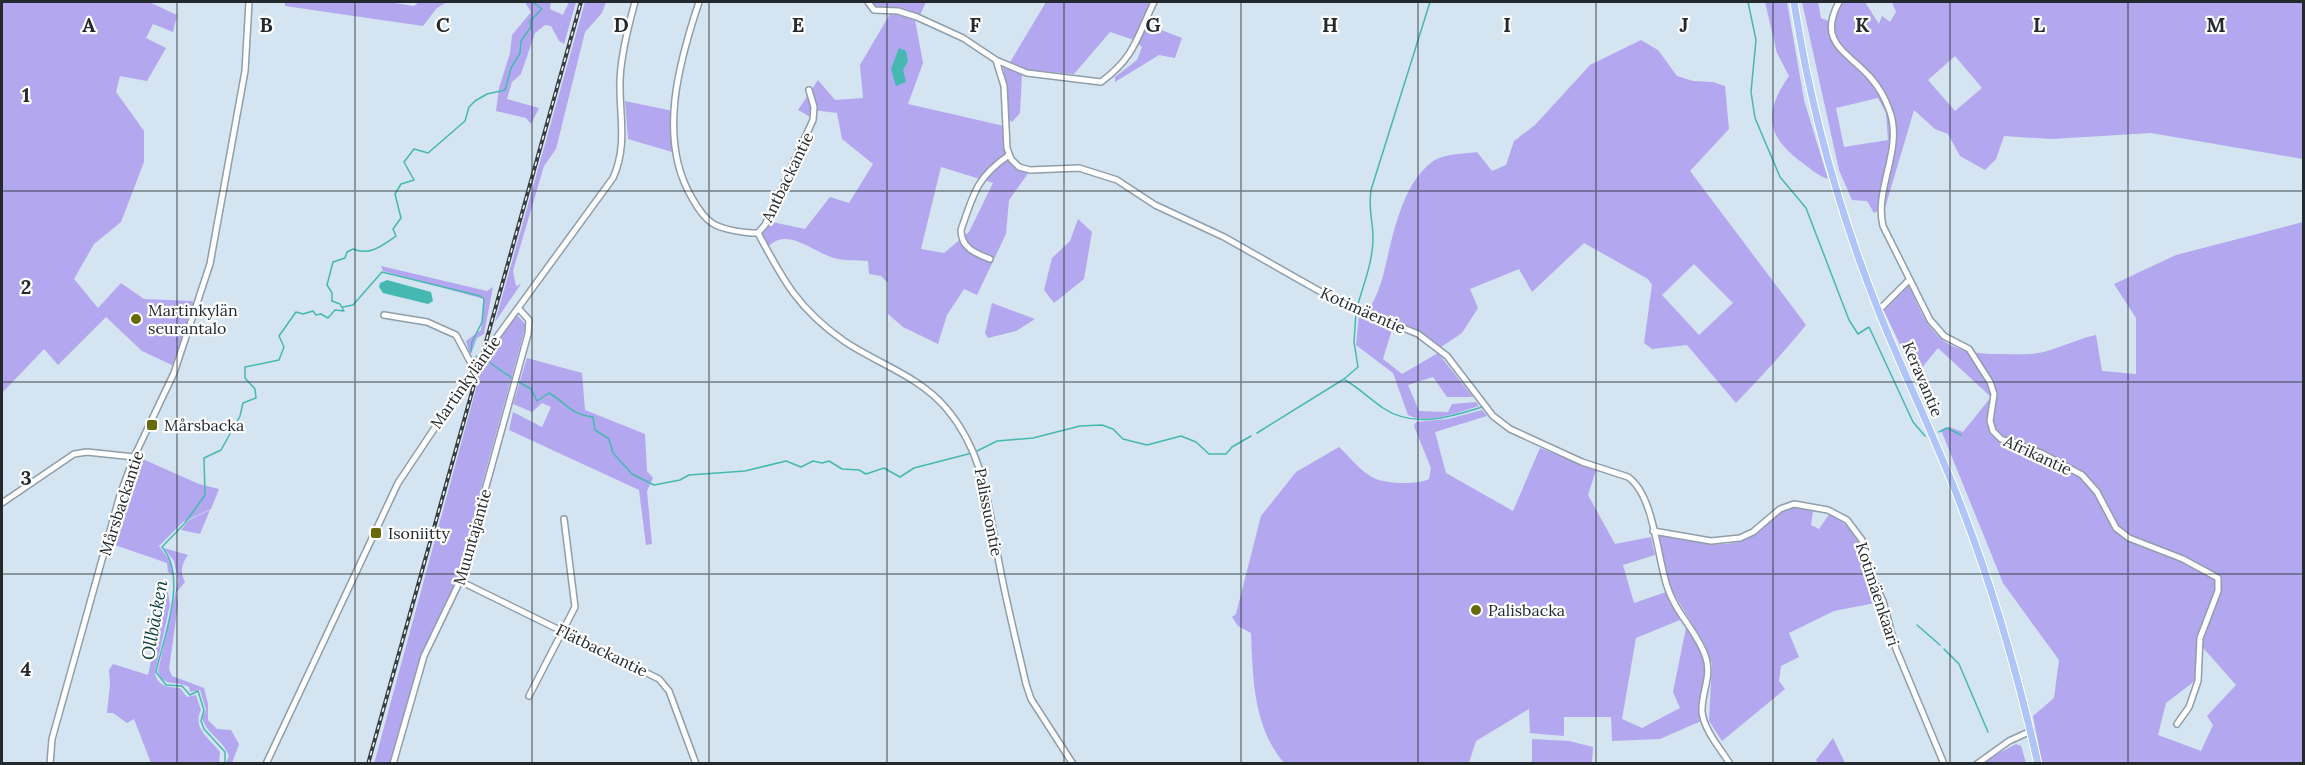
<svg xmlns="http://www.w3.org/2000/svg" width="2305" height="765" viewBox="0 0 2305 765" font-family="Lora,serif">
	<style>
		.green { fill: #b3a7f0; fill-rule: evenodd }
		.water { fill: #45b9b1 }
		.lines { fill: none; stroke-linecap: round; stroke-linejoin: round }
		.stream { stroke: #45b9b1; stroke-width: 1.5 }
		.minor-casing { stroke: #8f9ea9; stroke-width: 8 }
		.major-casing { stroke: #fff; stroke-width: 9 }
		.minor { stroke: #fff; stroke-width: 5 }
		.major { stroke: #b0c5f7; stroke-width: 7 }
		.rail-casing { stroke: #373f43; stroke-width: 4 }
		.rail { stroke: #fff; stroke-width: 1.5; stroke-dasharray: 4.5; stroke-linecap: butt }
		.grid { fill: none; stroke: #23292d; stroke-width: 1.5; stroke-opacity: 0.55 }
		.poi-dot { fill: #666a0b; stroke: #fff; stroke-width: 2 }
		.labels { text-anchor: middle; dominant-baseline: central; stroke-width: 4.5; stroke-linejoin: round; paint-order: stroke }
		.street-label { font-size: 16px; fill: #23292d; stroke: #fff }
		.poi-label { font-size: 16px; fill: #23292d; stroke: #fff; text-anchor: start }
		.water-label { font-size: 18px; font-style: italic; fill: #0a403d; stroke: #fff }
		.grid-label { font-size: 20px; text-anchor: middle; font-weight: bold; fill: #23292d; stroke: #fff; stroke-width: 4.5; stroke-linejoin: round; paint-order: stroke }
	</style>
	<rect width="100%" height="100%" fill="#d4e4f0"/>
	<g class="green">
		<polygon points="2,2 149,2 177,15 173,32 153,24 146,38 166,48 147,81 120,76 116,92 144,131 144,162 121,222 94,244 74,279 98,308 121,283 144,299 192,301 196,306 174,366 142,351 106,317 58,365 44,349 2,393"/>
		<polygon points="285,2 388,2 414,6 419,2 447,2 437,8 423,26 285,6"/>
		<polygon points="525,2 551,2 550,9 563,15 569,2 576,2 564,44 559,41 551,26 545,25 535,33 521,74 512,82 507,99 539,108 531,124 526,118 496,111 499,88 510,53 512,35 531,12"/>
		<polygon points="585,2 606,2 602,13 585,32 556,149 544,166 513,271 516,286 521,284 495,322"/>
		<path d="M870 2H926L920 15C908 12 875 9 870 2Z"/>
		<polygon points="1046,2 1152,2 1143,23 1182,38 1175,58 1159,55 1115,82 1115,77 1137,60 1142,47 1134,40 1110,32 1074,74 1028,70 1009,64"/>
		<path d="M1765 2H1787L1804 100 1828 179C1818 176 1811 169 1804 164 1766 137 1763 113 1789 76L1777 53Z"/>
		<path d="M1802 2H1818L1821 18 1833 23 1840 2H1865L1879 24 1882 16 1890 22 1896 12 1892 2H2303V159L2151 133 2052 139 2004 136 1996 159 1985 170 1960 156 1948 134 1935 129 1914 110 1885 208 1874 213 1867 201 1852 200 1839 170ZM1955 56 1982 88 1955 111 1928 80ZM1878 98 1886 113 1888 140 1844 147 1836 108Z"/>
		<path d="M897 13 915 20 923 63 908 104 1004 126C1007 147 1005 166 1029 172L1009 200 1006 234 977 295 964 289 947 315 938 344 903 327 888 314V283L881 276 869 274 868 261C857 260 844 261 834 258 813 252 787 226 768 247L762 232 772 222 805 229 830 197 849 203 873 164 842 139 837 113 813 110 812 118 798 110 818 80 835 100 863 98 860 65 890 14ZM941 167 993 183 969 232 944 253 921 249Z"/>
		<path d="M1641 40 1658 50 1677 76 1693 81 1713 82 1725 86 1729 129 1690 171 1806 325C1783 353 1761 377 1736 403L1687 345 1652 349 1644 343 1652 285 1648 279 1584 243 1532 292 1519 269 1470 289 1478 308 1462 333 1441 347 1411 327 1369 311C1374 300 1380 288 1383 276 1392 241 1400 186 1432 162 1444 153 1463 154 1477 152L1492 171 1506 165 1514 141 1535 125 1590 65ZM1694 264 1733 303 1699 335 1662 295Z"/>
		<polygon points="1003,66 1022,74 1020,113 1012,122 1009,120"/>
		<polygon points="625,101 673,111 672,152 628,139"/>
		<polygon points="1078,219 1092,232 1084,279 1054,303 1044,290 1052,258 1070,241"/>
		<path d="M2303 222V763H2042L2033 716 2054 698 2059 660 2003 583 1941 430 1949 427 1963 432 1991 397 1938 348 1915 376 1884 311 1909 285C1930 336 1944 355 2002 354 2014 354 2027 355 2039 353 2059 349 2076 339 2096 335L2102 371 2136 374V318L2114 284 2176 255ZM2198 642 2236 685 2207 716 2213 725 2201 751 2158 735 2166 703 2196 680Z"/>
		<polygon points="381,266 487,291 493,287 484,334 477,338 470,357 466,341 481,330 484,299 383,271"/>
		<polygon points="992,303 1035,319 1016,331 988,338 985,333"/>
		<path d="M1359 314 1393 326 1383 359 1402 374 1438 353 1473 397H1447L1433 377 1408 385 1419 411 1448 412 1452 404 1476 402 1479 406C1459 412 1427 425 1408 415L1393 373 1356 345Z"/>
		<polygon points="517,315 526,325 453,590 421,657 390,763 374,764 483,363"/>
		<polygon points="527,358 582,373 585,410 645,434 647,471 653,478 647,491 652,544 646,545 639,490 509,430 513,412 542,427 551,407 542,403 532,412 513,404"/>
		<path d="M1482 410 1487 416 1435 432 1446 473 1513 511 1540 448 1596 470 1588 495 1615 544 1651 537 1655 555 1623 565 1634 603 1666 592 1680 620 1636 638 1622 719 1642 728 1680 708 1673 692 1686 628 1705 659 1701 721 1660 739 1612 741 1611 717H1564V736L1530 733 1529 709 1476 741 1469 763H1284C1253 726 1253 678 1251 633L1238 626 1232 617 1236 614 1261 516 1296 472 1339 447C1349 456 1361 472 1374 478 1385 484 1418 485 1429 479L1431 468 1414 426 1416 422 1448 419Z"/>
		<polygon points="138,457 199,484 219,489 211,509 183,522 159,546 171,562 173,575 168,572 167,563 112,544 125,492"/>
		<path d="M1794 507 1813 511 1811 525 1819 529 1830 513 1854 531 1880 602 1834 611 1789 633 1799 657 1781 666 1779 681 1785 689 1722 741 1709 721 1712 664 1705 645 1671 589 1658 535C1687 540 1727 553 1754 535 1768 526 1775 508 1794 507Z"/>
		<polygon points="210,510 200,534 181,530 189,520"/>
		<path d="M164 548 188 555C181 565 180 572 185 582L176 593 178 604 169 669 172 676 204 688 208 704V720L217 729 231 730 239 744 232 763H226L229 756C223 740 207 734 202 718L206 710 200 690 190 692 189 687C176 680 163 688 158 671L178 581 174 561Z"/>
		<path d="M167 586 170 605 155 673C158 687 168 687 180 688L187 697 196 695 201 710C192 728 209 738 220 752L219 763H151L134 719 127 723 113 713H107L110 685 109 670 113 664 148 675Z"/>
		<polygon points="1833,738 1845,763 1818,763 1816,760"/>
		<polygon points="1532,739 1569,741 1593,747 1592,763 1529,763 1532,761"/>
		<polygon points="2016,744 2021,746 2026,763 1979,764"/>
	</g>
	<g class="water">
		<polygon points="899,48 906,51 908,61 903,70 906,82 896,86 891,69"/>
		<polygon points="387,280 431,292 433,301 428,304 383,293 379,287 380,283"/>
	</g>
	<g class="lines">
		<g class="stream">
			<polyline points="1748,2 1756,40 1751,92 1755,118 1780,177 1806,208 1849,320 1858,334 1869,327 1913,422 1925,436"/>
			<path d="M1358 304C1364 283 1373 261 1373 238 1373 220 1368 211 1371 190L1430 2"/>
			<polyline points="343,307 353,305 382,272 480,296 484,299 482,322 472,342 471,351"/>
			<polyline points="476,356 477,357"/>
			<polyline points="486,360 512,378"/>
			<path d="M1345 380C1359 388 1370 399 1383 408 1414 429 1450 417 1482 407"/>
			<path d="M519 382 531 389 537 401 549 393C567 403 569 414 593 417L595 430 609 439 613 453 632 474 654 485 680 480 689 475 745 471 786 461 801 467 813 461 822 463 829 461 842 469 859 470 866 474 884 468 900 477 914 468 972 453"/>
			<polyline points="1939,432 1947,428 1961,435"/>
			<polyline points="1257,433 1344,379 1358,367 1354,342 1356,312"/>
			<polyline points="977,451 997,441 1033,438 1080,426 1102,425 1113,429 1123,439 1147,445 1181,436 1196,442 1209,454 1226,454 1232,447 1251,436"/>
			<polyline points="1917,625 1940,645"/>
			<polyline points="1944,649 1959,664 1988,732"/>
			<path d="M225 764V752L204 729 201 721 204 710 198 691 190 695 182 686 166 685 156 672C164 636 188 577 162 547L185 523 205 495 204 458 221 450 240 416 243 403 256 398 255 389 245 378V367L279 360 284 347 279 336 296 312 303 314 313 311 316 315 321 314 328 318 335 310 344 311 340 304 332 301V293L327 285 333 262 345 258 347 252 353 249C369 256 382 246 396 236L393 229 401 218 395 194 401 184 414 180 404 162 414 149 428 153 465 121 469 107 475 101 487 94 505 90 511 68 520 53 521 41 531 27 530 21 542 9 533 2"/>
		</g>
		<defs>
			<g id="minor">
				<path d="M699 2C679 62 657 139 692 198 697 207 703 217 712 223 723 230 740 232 752 233H758L765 225 813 120 814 107 809 90"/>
				<path d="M868 2 874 10 898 11 917 17 963 38 996 60 1004 86 1007 148 1011 159 1019 167 1030 170 1079 168 1117 180 1155 205 1224 237 1337 301 1418 334 1447 356 1493 416 1510 429 1582 462 1628 477C1654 495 1657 556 1667 586 1675 613 1698 632 1706 658 1712 677 1701 693 1702 712 1704 730 1720 748 1730 764"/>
				<path d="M1839 2C1817 43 1847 51 1870 77 1879 87 1886 100 1890 112 1903 150 1874 189 1883 226L1930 320 1944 336 1969 349 1990 382 1994 394 1990 421 1993 431 2001 439 2041 453 2082 475 2097 492 2116 528 2129 538 2183 559 2218 578V591L2200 638 2198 681 2189 707 2177 724"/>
				<path d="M998 61 1027 73 1101 82C1135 57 1137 37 1154 2"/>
				<path d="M758 233C783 280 798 309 844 341 878 364 919 376 946 408 988 457 989 517 1002 578 1009 613 1018 649 1026 684L1031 699 1073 764"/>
				<path d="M990 259C975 253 961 248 961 230 974 193 976 178 1009 155"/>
				<polyline points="1877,308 1882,307 1909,280"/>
				<polyline points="384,315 427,322 456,335 474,369"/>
				<polyline points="2,503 74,454 87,452 134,457"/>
				<polyline points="1653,531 1711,541 1740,538 1753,532 1780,509 1794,504 1828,510 1847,520 1862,540 1868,569 1883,601 1896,649 1944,764"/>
				<polyline points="460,581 659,679 669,691 696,764"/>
				<polyline points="529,696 575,607 564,519"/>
				<polyline points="50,764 52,739 120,495 134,457 174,373 210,264 245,71 249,2"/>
				<path d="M266 764 398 483 480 360 613 178C628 145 619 115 620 80 621 54 628 27 635 2"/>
				<polyline points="393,764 424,656 460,581 528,334 529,320 518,308"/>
				<polyline points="1977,764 2009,741 2031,731"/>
			</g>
			<path id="major" d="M1794 2C1810 106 1838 208 1877 307 1903 373 1935 437 1960 503 1993 588 2018 675 2038 764"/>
		</defs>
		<use href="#minor" class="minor-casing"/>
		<use href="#major" class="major-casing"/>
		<use href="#minor" class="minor"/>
		<use href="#major" class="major"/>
		<defs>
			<polyline id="rail" points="368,764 581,2"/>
		</defs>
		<use href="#rail" class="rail-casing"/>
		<use href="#rail" class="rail"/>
	</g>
	<path class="grid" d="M177 2V764M355 2V764M532 2V764M709 2V764M887 2V764M1064 2V764M1241 2V764M1418 2V764M1596 2V764M1773 2V764M1950 2V764M2128 2V764M2 191H2304M2 382H2304M2 574H2304"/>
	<g class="poi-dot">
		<circle cx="136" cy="319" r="6"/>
		<rect x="146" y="419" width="12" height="12" rx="3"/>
		<rect x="370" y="527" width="12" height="12" rx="3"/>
		<circle cx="1476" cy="610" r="6"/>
	</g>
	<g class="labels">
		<g class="street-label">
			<text transform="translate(787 177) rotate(-64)">Antbackantie</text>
			<text transform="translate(1363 310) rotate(24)">Kotimäentie</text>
			<text transform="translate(1923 379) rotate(67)">Keravantie</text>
			<text transform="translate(465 382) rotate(-55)">Martinkyläntie</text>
			<text transform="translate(2038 455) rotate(25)">Afrikantie</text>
			<text transform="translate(121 503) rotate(-72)">Mårsbackantie</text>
			<text transform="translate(989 512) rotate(79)">Palissuontie</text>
			<text transform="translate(472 537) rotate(-74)">Muuntajantie</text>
			<text transform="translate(1878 594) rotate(72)">Kotimäenkaari</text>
			<text transform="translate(602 650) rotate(26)">Flätbackantie</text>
		</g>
		<g class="poi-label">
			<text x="148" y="310">Martinkylän<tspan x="148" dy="18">seurantalo</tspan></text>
			<text x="164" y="425">Mårsbacka</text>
			<text x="388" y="533">Isoniitty</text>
			<text x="1488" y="610">Palisbacka</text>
		</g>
		<g class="water-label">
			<text transform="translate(154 620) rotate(-80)">Ollbäcken</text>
		</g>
	</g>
	<g class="grid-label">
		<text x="89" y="32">A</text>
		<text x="266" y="32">B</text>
		<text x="443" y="32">C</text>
		<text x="621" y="32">D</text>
		<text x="798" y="32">E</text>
		<text x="975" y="32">F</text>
		<text x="1153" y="32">G</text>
		<text x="1330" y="32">H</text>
		<text x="1507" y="32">I</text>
		<text x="1684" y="32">J</text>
		<text x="1862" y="32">K</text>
		<text x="2039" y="32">L</text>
		<text x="2216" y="32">M</text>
		<text x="26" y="102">1</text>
		<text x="26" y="294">2</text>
		<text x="26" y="485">3</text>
		<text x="26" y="676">4</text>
	</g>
	<rect width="2305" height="765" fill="none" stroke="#23292d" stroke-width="6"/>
</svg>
